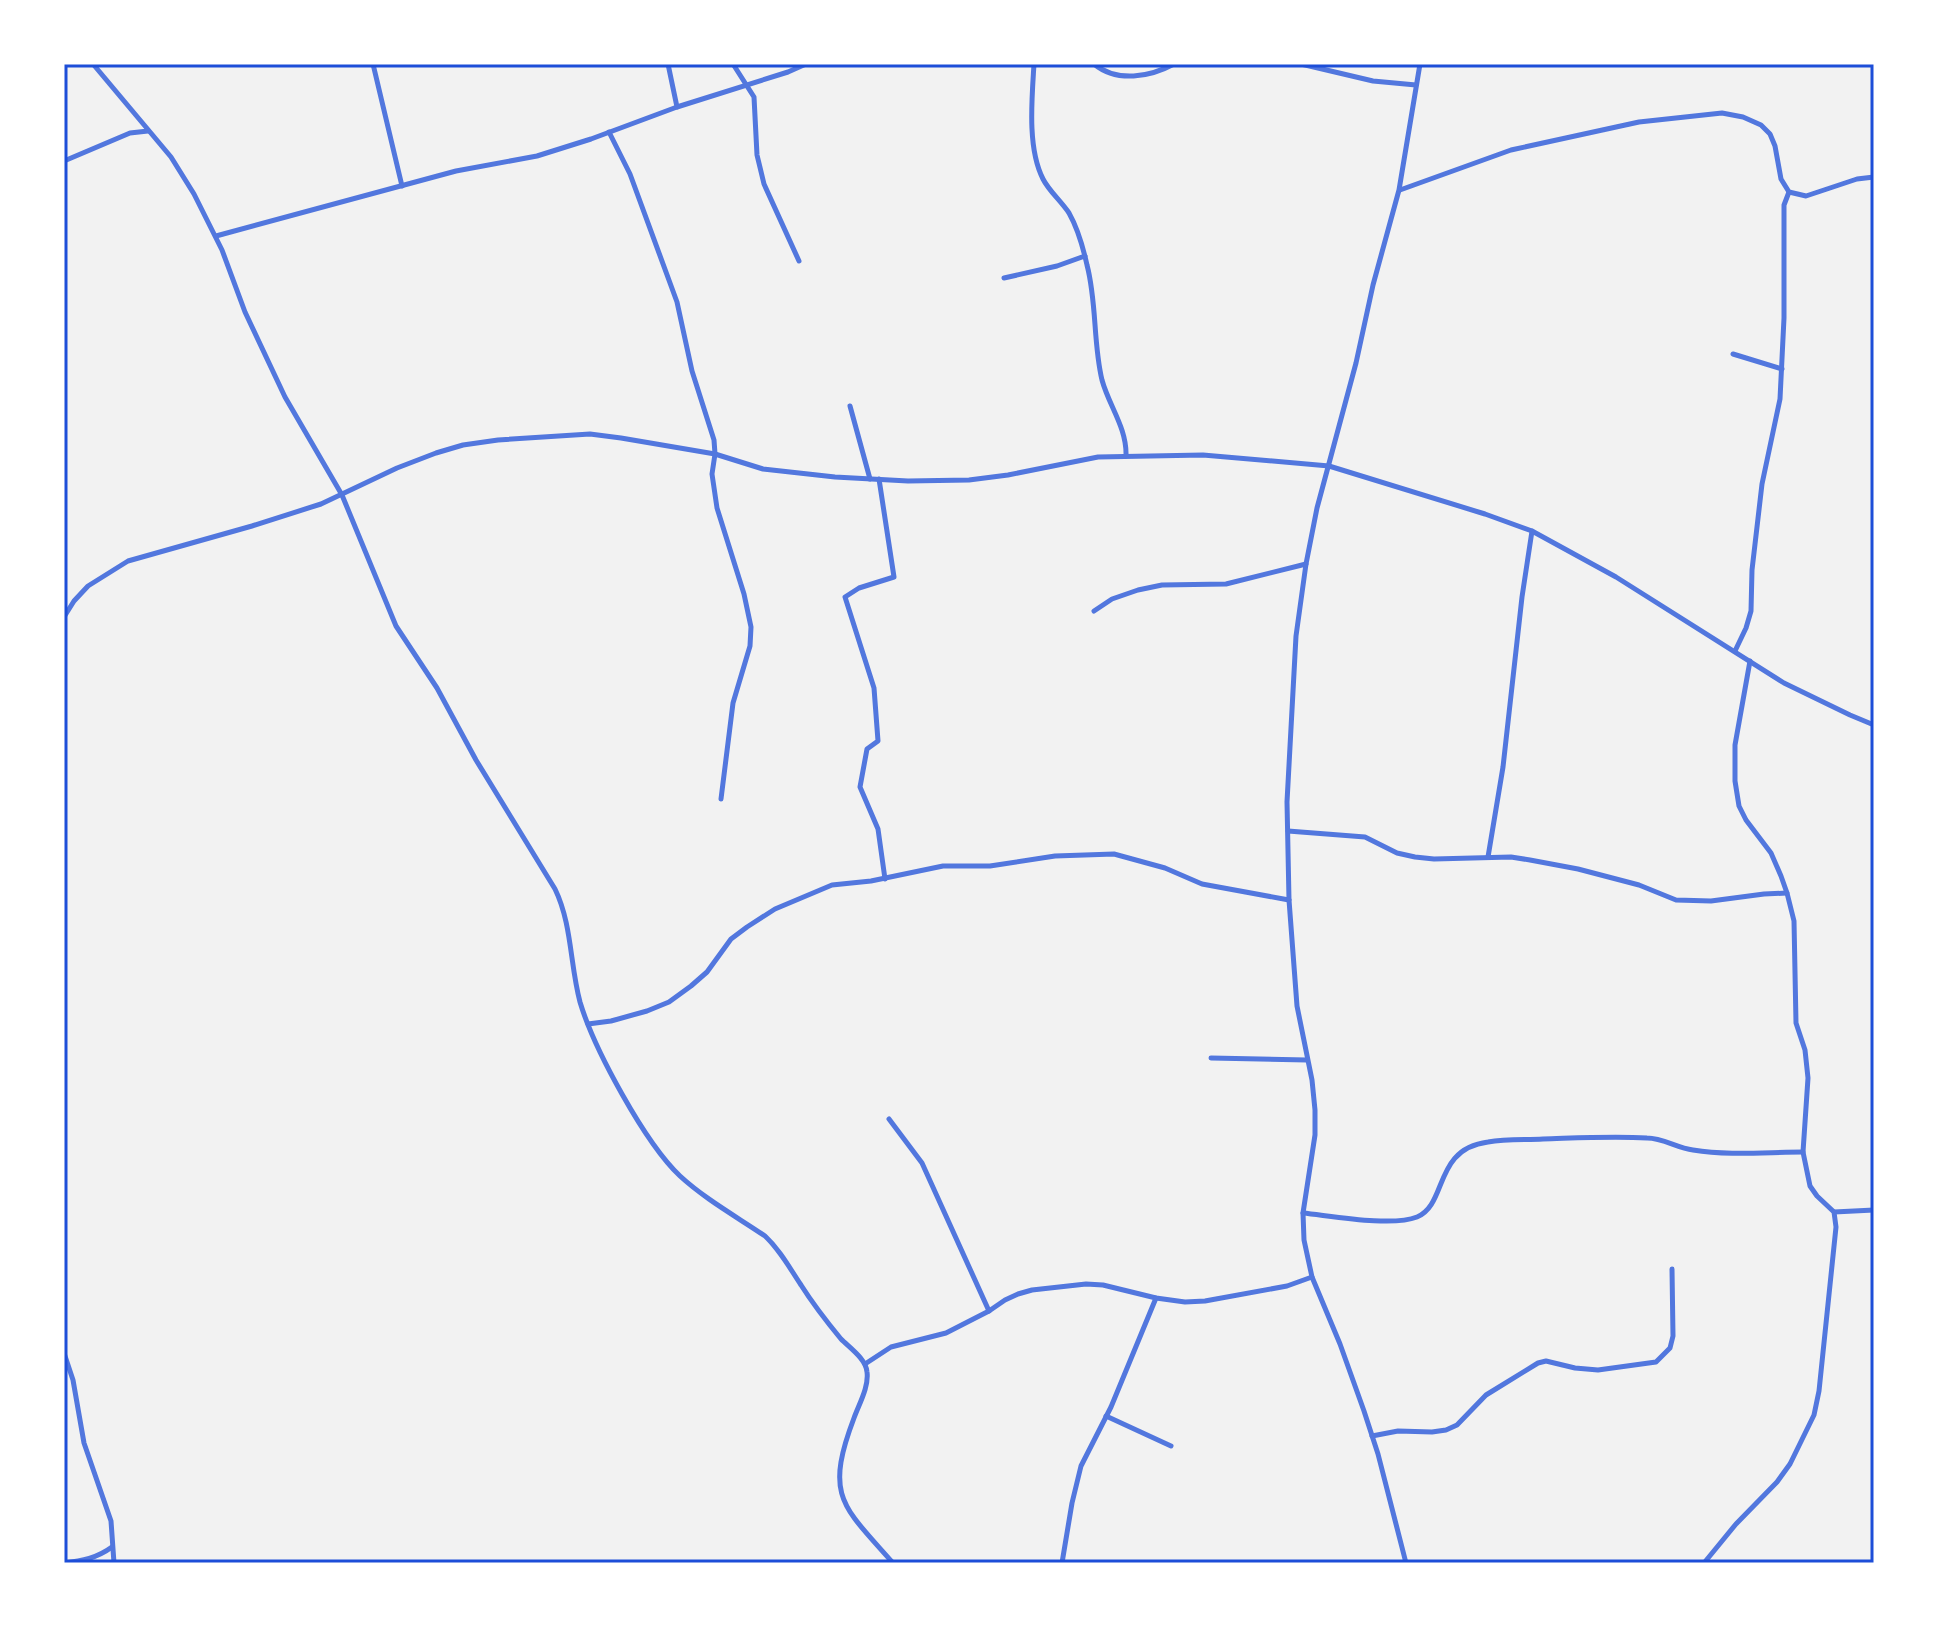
<svg xmlns="http://www.w3.org/2000/svg" width="1938" height="1627" viewBox="0 0 1938 1627" font-family="Mulish,sans-serif">
	<style>
		.lines { fill: none; stroke-linecap: round; stroke-linejoin: round }
		.minor { stroke: #5277de; stroke-width: 5 }
		.neatline { fill: none; stroke: #1d4ed8; stroke-width: 3 }
	</style>
	<rect width="100%" height="100%" fill="#f2f2f2"/>
	<g class="lines">
		<g class="minor">
			<path d="M93 64 171 157 194 194 222 250 245 312 285 397 342 495 396 626 437 688 476 760 555 889C572 924 570 965 580 1002 594 1049 645 1143 680 1176 705 1199 737 1217 765 1236 780 1250 789 1267 801 1285 813 1304 827 1322 841 1339 850 1348 866 1359 867 1372 869 1387 859 1404 854 1418 824 1497 843 1506 893 1563"/>
			<polyline points="373,64 402,186"/>
			<polyline points="668,64 677,107"/>
			<polyline points="733,64 754,97 757,155 764,184 799,261"/>
			<path d="M1034 64C1032 98 1027 148 1043 179 1049 191 1061 201 1069 213 1078 229 1083 247 1087 265 1097 303 1093 343 1102 380 1109 406 1127 428 1126 456"/>
			<path d="M1094 64C1117 83 1150 77 1174 64"/>
			<polyline points="1301,64 1373,81 1416,85"/>
			<polyline points="609,132 630,174 677,302 692,371 714,440 715,454 712,474 717,508 744,594 751,627 750,646 733,703 721,799"/>
			<polyline points="64,161 130,133 148,131"/>
			<polyline points="1400,190 1511,150 1639,122 1722,113 1743,117 1761,125 1770,134 1775,146 1781,179 1789,192 1806,196 1857,179 1874,177"/>
			<polyline points="216,236 456,171 537,156 591,139 677,107 788,72 806,64"/>
			<polyline points="1004,278 1057,266 1085,256"/>
			<polyline points="1733,354 1782,369"/>
			<polyline points="850,406 870,479"/>
			<polyline points="879,479 894,577 859,588 845,597 874,688 878,741 867,749 860,787 878,829 885,879"/>
			<polyline points="1094,611 1112,599 1138,590 1162,585 1226,584 1306,564"/>
			<polyline points="64,617 74,601 88,586 128,561 252,526 321,504 397,468 436,453 463,445 498,440 590,434 621,438 715,454 763,469 835,477 908,481 969,480 1008,475 1098,457 1203,455 1329,466 1485,514 1532,531 1616,577 1784,683 1850,715 1874,725"/>
			<polyline points="1735,651 1746,628 1751,611 1752,570 1762,484 1780,399 1784,318 1784,205 1789,192"/>
			<polyline points="1288,831 1365,837 1397,853 1415,857 1434,859 1511,857 1530,860 1578,869 1639,885 1676,900 1711,901 1764,894 1787,893"/>
			<polyline points="1488,857 1503,767 1522,597 1532,531"/>
			<polyline points="588,1024 611,1021 647,1011 669,1002 691,986 707,972 731,939 747,927 775,909 832,885 871,881 943,866 990,866 1055,856 1114,854 1165,868 1202,884 1289,900"/>
			<polyline points="1211,1058 1307,1060"/>
			<polyline points="889,1119 922,1163 989,1311"/>
			<polyline points="1834,1212 1874,1210"/>
			<path d="M1303 1213C1332 1216 1392 1227 1417 1217 1448 1204 1433 1149 1488 1142 1506 1139 1525 1140 1543 1139 1577 1138 1612 1136 1647 1138 1663 1138 1677 1148 1693 1150 1729 1156 1767 1152 1803 1152"/>
			<polyline points="64,1353 73,1380 84,1443 111,1521 114,1563"/>
			<polyline points="865,1364 891,1347 946,1333 989,1311 1005,1300 1018,1294 1032,1290 1086,1284 1103,1285 1156,1298 1185,1302 1205,1301 1287,1286 1312,1277"/>
			<polyline points="1106,1416 1171,1446"/>
			<polyline points="1372,1436 1398,1431 1432,1432 1446,1430 1457,1425 1486,1395 1538,1363 1546,1361 1575,1368 1598,1370 1656,1362 1670,1348 1673,1336 1672,1269"/>
			<path d="M64 1563C82 1561 97 1558 112 1547"/>
			<polyline points="1062,1563 1072,1503 1081,1466 1111,1407 1156,1298"/>
			<polyline points="1406,1563 1378,1454 1364,1411 1340,1344 1312,1277 1304,1240 1303,1213 1315,1135 1315,1110 1312,1080 1297,1006 1289,900 1287,802 1296,636 1306,564 1317,508 1356,363 1373,285 1399,190 1420,64"/>
			<polyline points="1704,1563 1736,1524 1777,1482 1790,1464 1814,1415 1819,1391 1836,1227 1834,1212 1817,1196 1810,1186 1803,1152 1808,1078 1805,1050 1796,1023 1794,921 1787,893 1781,876 1771,853 1746,820 1739,806 1735,781 1735,745 1750,661"/>
		</g>
	</g>
	<rect width="1938" height="1627" fill="none" stroke="#ffffff" stroke-width="132"/>
	<rect x="66" y="66" width="1806" height="1495" class="neatline"/>
</svg>
